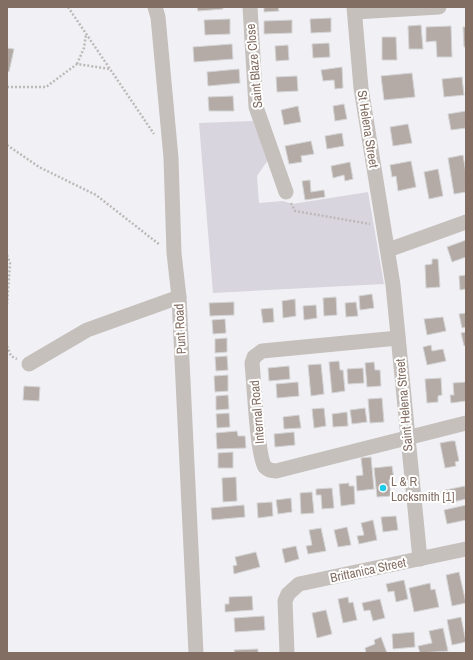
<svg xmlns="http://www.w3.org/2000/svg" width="473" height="660" viewBox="0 0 473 660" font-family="'Archivo Narrow',sans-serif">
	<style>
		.green { fill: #d9d5df }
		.building { fill: #b4aba6; stroke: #d4d4d6 }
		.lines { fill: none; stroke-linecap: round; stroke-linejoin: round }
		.path { stroke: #bdb9b7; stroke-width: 2.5; stroke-dasharray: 2 2; stroke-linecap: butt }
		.minor { stroke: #c6c0bd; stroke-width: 15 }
		.poi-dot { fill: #1ccbea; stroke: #fff; stroke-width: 1.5 }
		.labels { text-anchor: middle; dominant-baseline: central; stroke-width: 4; stroke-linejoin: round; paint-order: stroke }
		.street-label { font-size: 13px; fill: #836e63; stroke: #fff }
		.poi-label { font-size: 13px; fill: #836e63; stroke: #fff; text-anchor: start }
	</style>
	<rect width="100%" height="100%" fill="#f1f1f5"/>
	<polygon class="green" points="253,121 268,160 257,176 259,203 283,201 292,204 368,192 384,284 213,293 199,123"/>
	<g class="building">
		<polygon points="197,7 223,7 223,9 198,11"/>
		<polygon points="264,7 278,7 279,11 264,12"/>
		<polygon points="331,18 331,32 311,33 310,19"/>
		<polygon points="230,19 230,34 205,35 204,20"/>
		<polygon points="292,20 292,33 264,34 264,21"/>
		<polygon points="421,25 423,49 409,49 408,26"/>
		<polygon points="451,26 452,57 437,57 436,41 426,42 426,27"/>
		<polygon points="463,27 466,27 466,47 464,47"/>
		<polygon points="382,37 396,37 397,60 382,60"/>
		<polygon points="329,43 330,57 313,58 312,44"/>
		<polygon points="232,44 233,59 194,62 193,47"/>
		<polygon points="288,45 289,60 276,61 275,46"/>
		<polygon points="7,48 14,49 9,72 7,71"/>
		<polygon points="342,67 343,88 335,89 334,80 323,81 321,70"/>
		<polygon points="239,69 240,83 208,86 207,72"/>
		<polygon points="412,73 415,97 384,100 381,76"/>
		<polygon points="297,76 298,91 277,92 276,77"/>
		<polygon points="462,77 464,95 444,97 442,79"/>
		<polygon points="233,96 234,111 209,111 208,97"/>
		<polygon points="344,104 347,119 335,121 333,106"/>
		<polygon points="298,106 301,122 284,125 281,110"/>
		<polygon points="466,111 466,128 451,130 448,114"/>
		<polygon points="408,124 412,143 393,146 390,127"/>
		<polygon points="342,133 344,146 327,149 325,136"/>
		<polygon points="311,141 314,154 301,156 302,162 289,164 285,146"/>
		<polygon points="463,155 466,173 466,192 454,194 448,158"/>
		<polygon points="411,161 416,187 398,191 396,176 392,177 390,165"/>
		<polygon points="350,162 353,179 345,181 344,175 333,178 331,166"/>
		<polygon points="438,169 443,196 429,199 424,172"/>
		<polygon points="310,180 311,192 324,190 325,197 305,200 302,181"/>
		<polygon points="466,240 466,257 452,262 447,247"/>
		<polygon points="432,259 438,259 440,287 426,288 425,265 432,264"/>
		<polygon points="466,275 466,289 460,290 459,276"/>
		<polygon points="372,294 374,308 360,310 359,296"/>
		<polygon points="336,297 337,315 324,316 323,298"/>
		<polygon points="295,299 296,316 283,318 282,301"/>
		<polygon points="234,302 234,315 210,316 209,303"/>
		<polygon points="356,302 358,316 346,317 345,303"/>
		<polygon points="316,305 317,318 304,320 303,306"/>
		<polygon points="273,308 274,322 263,323 261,309"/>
		<polygon points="466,313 466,327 462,328 459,314"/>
		<polygon points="443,317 446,331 427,335 424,319"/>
		<polygon points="225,319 226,333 213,334 212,320"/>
		<polygon points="466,332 466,345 464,346 461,333"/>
		<polygon points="227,338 227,352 215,353 215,339"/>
		<polygon points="431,345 432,351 443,349 446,361 427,365 423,347"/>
		<polygon points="227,356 228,370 216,371 215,357"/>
		<polygon points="339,361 340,370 343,370 345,391 332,393 329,362"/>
		<polygon points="374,362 375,370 380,370 381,386 367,387 365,363"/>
		<polygon points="321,364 324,394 311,396 308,365"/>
		<polygon points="289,366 290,379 269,381 268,368"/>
		<polygon points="363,368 364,383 348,384 347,369"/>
		<polygon points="228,375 228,391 215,392 214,376"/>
		<polygon points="441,378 442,395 438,396 438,402 427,403 425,379"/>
		<polygon points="298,382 299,396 277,398 276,384"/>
		<polygon points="466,382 466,401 451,403 450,395 454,395 453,383"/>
		<polygon points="24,386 40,387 39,401 23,400"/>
		<polygon points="228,395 229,409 216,410 216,396"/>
		<polygon points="382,398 384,422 370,423 368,399"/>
		<polygon points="324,408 326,426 314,428 312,409"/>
		<polygon points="365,408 367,422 352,424 350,410"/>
		<polygon points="347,412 348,426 333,427 332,414"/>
		<polygon points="229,413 230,427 217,428 216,414"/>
		<polygon points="299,415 301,428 284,429 283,417"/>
		<polygon points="237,431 238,436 245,436 246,448 217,449 216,433"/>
		<polygon points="294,432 295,445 275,447 274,434"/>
		<polygon points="451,441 455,441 459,461 455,462 456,466 445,468 440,443"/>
		<polygon points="233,452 233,468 218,468 218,453"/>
		<polygon points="371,457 374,489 357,491 356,476 363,475 361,458"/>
		<polygon points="392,466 394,479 389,480 391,496 377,497 374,468"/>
		<polygon points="236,477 237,501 223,502 222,478"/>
		<polygon points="349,483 349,486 354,486 355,504 341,506 339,484"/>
		<polygon points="465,486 466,499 448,503 447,500 443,501 441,491"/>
		<polygon points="332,488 334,508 322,509 321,495 316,495 316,489"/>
		<polygon points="312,492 314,513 301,514 300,493"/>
		<polygon points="291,498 292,512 278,514 276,500"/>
		<polygon points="272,502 273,516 258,518 257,503"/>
		<polygon points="244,505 245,517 212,520 211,508"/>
		<polygon points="466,505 466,520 447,524 444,510"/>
		<polygon points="396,516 398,530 383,532 381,517"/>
		<polygon points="373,520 377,540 359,544 357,536 364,535 361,523"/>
		<polygon points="347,527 351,545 338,547 334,530"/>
		<polygon points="321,528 326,551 308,554 306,546 312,545 309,530"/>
		<polygon points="296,546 299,559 285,563 282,549"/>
		<polygon points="256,552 260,567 234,574 233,566 237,565 235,557"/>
		<polygon points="459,572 466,603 452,606 446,575"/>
		<polygon points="404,580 408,599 396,602 394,591 388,592 386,584"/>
		<polygon points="430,583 431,590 435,589 439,607 414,612 409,588"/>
		<polygon points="252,596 253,610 225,612 225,604 229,604 229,597"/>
		<polygon points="348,597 349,603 353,602 357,620 343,623 338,599"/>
		<polygon points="380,599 385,618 373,621 370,610 364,611 362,603"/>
		<polygon points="326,610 332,634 317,638 312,613"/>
		<polygon points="264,616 265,630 235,632 234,618"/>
		<polygon points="461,617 466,642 452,645 447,620"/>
		<polygon points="443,628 448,651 420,653 418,646 432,643 429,631"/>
		<polygon points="414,632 415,647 393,649 392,634"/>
		<polygon points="381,637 387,653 366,653 365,648 375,644 374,640"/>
		<polygon points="258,649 258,653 235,653 234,650"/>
	</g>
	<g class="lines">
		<g class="path">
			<polyline points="68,7 154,134"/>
			<polyline points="77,64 84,48 86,34"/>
			<polyline points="7,87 46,87 77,64 110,69"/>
			<polyline points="7,145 39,167 96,195 160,245"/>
			<polyline points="291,203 295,211 370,224"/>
			<polyline points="7,255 10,263 7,305"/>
			<polyline points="7,346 11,356 17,359"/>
		</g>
		<g class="minor">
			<polyline points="155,7 158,17 171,158 174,253 179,297 196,653"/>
			<polyline points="250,7 256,107 286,192"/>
			<polyline points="354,7 361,88 393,285 420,559"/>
			<polyline points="355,12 439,7"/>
			<polyline points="388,250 466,222"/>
			<path d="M398 338 262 351 254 357 252 363C254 380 257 456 265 467 268 470 272 471 276 471L466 423"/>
			<polyline points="29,364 87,330 179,297"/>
			<polyline points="287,653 285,601 288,594 299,584 466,549"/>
		</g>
	</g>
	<circle class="poi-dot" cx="383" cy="488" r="4"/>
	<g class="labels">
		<g class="street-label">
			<text transform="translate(254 66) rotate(-95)">Saint Blaze Close</text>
			<text transform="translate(368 129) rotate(81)">St Helena Street</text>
			<text transform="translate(180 329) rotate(-93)">Punt Road</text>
			<text transform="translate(404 405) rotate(-95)">Saint Helena Street</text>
			<text transform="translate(257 412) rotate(-95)">Internal Road</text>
			<text transform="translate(368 570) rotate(-12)">Brittanica Street</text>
		</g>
		<g class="poi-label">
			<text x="391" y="481">L &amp; R<tspan x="391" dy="15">Locksmith [1]</tspan></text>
		</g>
	</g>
	<rect width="473" height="660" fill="none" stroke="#836e63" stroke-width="16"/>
</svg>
